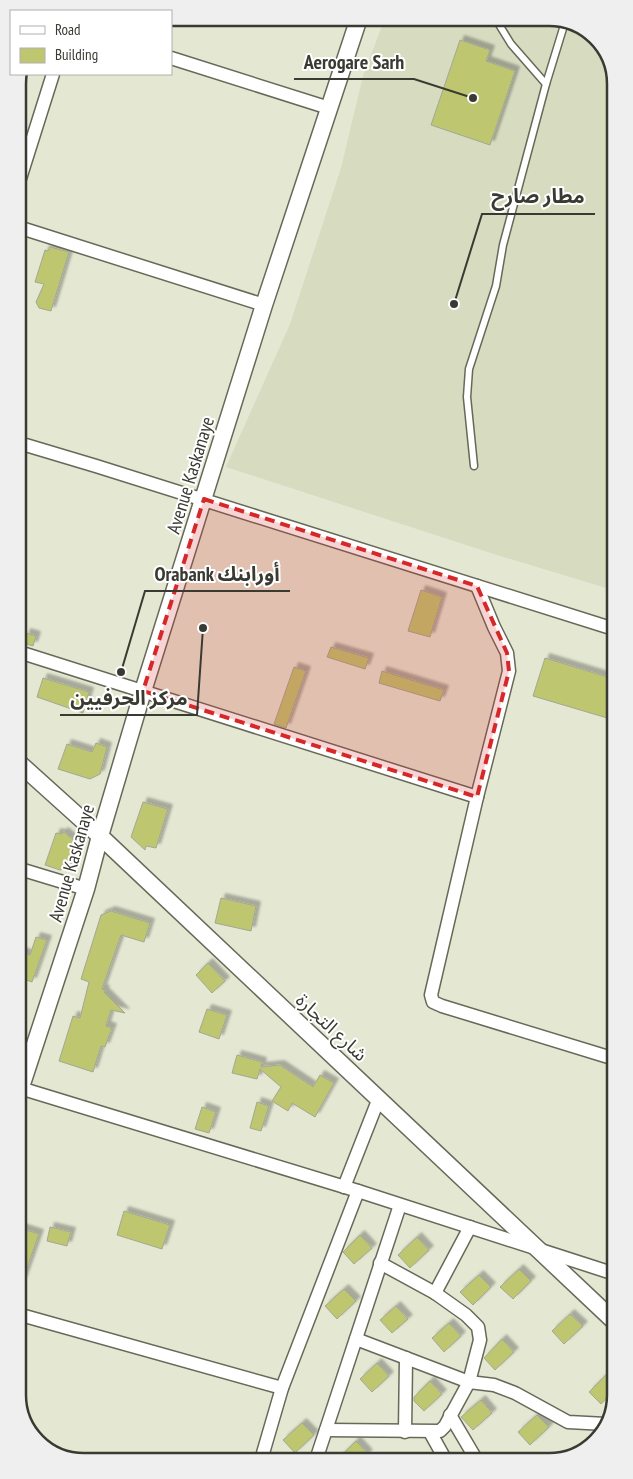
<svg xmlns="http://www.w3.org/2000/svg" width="633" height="1479" viewBox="0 0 633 1479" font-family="'PT Sans Narrow','Noto Sans Arabic',sans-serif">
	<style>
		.built { fill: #d7dbc0 }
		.building { fill: #bec66f; stroke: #a4a794; filter: url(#shadow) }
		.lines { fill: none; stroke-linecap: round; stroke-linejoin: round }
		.service-casing { stroke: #676958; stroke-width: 9 }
		.minor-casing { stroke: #676958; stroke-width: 15 }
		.tertiary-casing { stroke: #676958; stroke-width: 19 }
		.service { stroke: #fff; stroke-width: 6 }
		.minor { stroke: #fff; stroke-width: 12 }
		.tertiary { stroke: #fff; stroke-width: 16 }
		.marked { fill: #d62828; fill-opacity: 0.2; stroke: #d62828; stroke-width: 4; stroke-dasharray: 10 6; stroke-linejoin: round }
		.labels { text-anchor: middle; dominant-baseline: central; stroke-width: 4; stroke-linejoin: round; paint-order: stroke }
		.street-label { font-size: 19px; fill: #393a32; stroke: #fff }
		.rim { fill: none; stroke: #393a32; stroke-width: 2.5 }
		.leader { fill: none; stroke: #393a32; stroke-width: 2 }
		.callout-dot { fill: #393a32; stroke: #fff; stroke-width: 2 }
		.callout-label { font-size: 20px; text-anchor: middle; font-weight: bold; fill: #393a32; stroke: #fff; stroke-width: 4; stroke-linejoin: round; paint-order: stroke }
	</style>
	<defs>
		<filter id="shadow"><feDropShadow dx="4.5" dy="-4.5" stdDeviation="1" flood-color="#0004"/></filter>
	</defs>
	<rect width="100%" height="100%" fill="#e4e7d2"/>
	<polygon class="built" points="385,18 553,18 590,31 612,63 613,590 497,555 226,467 290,324 341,168 363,76"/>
	<g class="building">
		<polygon points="460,40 490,50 486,61 515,71 490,145 431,125"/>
		<polygon points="50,247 69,252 51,311 39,308 36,302 44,284 35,282 45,250 48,251"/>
		<polygon points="421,590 442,597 430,637 408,631"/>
		<polygon points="26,633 36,636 33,646 23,643"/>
		<polygon points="331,647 369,658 365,669 327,657"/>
		<polygon points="545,658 614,679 614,720 533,696"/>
		<polygon points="294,667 306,671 286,728 274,724"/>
		<polygon points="382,671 444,690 440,701 379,683"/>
		<polygon points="43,678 89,692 83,713 37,697"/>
		<polygon points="96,743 107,747 100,774 90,779 58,769 67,744 92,752"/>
		<polygon points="143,802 168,809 156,848 146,846 145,850 131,837"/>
		<polygon points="64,832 76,842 68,867 60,870 45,865 56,833 61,834"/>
		<polygon points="221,898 256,906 251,931 215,923"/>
		<polygon points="111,911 150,923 144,942 121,935 102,989 105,990 104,992 125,1013 111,1010 106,1026 112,1028 105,1047 101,1046 93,1072 59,1061 73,1016 80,1018 89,982 81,979 101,915"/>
		<polygon points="36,937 47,940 32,982 20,978 20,952 30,955"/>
		<polygon points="208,963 225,981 212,993 196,975"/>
		<polygon points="207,1009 227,1015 219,1039 199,1032"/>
		<polygon points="237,1055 262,1062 261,1067 280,1065 313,1087 320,1075 334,1083 315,1117 292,1103 288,1111 272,1101 281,1087 260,1069 257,1079 232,1073"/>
		<polygon points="257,1102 269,1106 261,1131 250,1128"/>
		<polygon points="202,1107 216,1112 209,1133 195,1129"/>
		<polygon points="124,1211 170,1225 162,1249 117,1235"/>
		<polygon points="50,1227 71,1232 67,1246 47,1241"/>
		<polygon points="20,1228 39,1234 22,1282 21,1282"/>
		<polygon points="360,1235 372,1248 354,1264 343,1252"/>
		<polygon points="417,1237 429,1250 410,1268 398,1255"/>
		<polygon points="519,1269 531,1281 513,1299 500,1287"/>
		<polygon points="479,1275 491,1287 473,1305 460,1292"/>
		<polygon points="344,1289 356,1301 337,1319 325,1306"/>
		<polygon points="396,1306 408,1319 392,1333 380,1320"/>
		<polygon points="570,1314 583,1326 564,1344 552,1331"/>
		<polygon points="449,1323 461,1336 444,1352 432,1338"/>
		<polygon points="502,1339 514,1352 495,1370 484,1358"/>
		<polygon points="377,1363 389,1376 372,1392 360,1379"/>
		<polygon points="607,1374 615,1382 615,1391 601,1404 589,1392"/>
		<polygon points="430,1381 442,1394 424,1411 414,1401 414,1397"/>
		<polygon points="481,1400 492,1413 473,1430 461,1417"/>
		<polygon points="537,1415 549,1427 530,1445 518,1432"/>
		<polygon points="302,1423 314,1435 295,1453 283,1440"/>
		<polygon points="356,1441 368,1454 362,1459 337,1460"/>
	</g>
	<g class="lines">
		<defs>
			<g id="service">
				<polyline points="495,18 511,44 546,84"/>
				<polyline points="474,466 467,397 469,369 496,286 503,245 546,84 565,22"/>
			</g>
			<g id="minor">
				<polyline points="171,58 329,108"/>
				<polyline points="18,185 53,74"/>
				<polyline points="18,227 264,305"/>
				<polyline points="19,443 96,466 614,629"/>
				<polyline points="477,586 494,627 507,653 509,671 477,797 431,995 433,1002 442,1006 615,1059"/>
				<polyline points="19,652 477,797"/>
				<polyline points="20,869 86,889"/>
				<polyline points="20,1088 358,1191 615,1274"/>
				<polyline points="344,1187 379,1098"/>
				<polyline points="435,1293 470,1227"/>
				<polyline points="21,1315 282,1388"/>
				<polyline points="356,1339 469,1382 494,1385 515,1393 568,1422 606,1424"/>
				<polyline points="450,1415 476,1459"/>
				<polyline points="326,1430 440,1431 445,1426 469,1382 480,1340 478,1327 466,1315 435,1293 380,1263"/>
				<polyline points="405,1432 406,1358"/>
				<polyline points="430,1432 445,1459"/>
				<polyline points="261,1460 282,1388 358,1191"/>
				<polyline points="316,1460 400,1205"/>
			</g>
			<g id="tertiary">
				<polyline points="19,763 100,836 615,1322"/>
				<polyline points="20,1090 86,889 100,836 143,691 264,305 359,18"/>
			</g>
		</defs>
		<use href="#service" class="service-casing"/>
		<use href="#minor" class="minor-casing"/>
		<use href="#tertiary" class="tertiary-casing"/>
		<use href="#service" class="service"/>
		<use href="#minor" class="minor"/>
		<use href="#tertiary" class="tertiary"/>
	</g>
	<path class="marked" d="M204 499 477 586 507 653 509 671 477 797 143 691Z"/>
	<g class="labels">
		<g class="street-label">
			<text transform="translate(190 475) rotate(-73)">Avenue Kaskanaye</text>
			<text transform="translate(71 863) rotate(-74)">Avenue Kaskanaye</text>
			<text transform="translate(332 1027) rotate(43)">شارع التجارة</text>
		</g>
	</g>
	<path d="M0 0H633V1479H0ZM84 26H549A58 58 0 0 1 607 84V1395A58 58 0 0 1 549 1453H84A58 58 0 0 1 26 1395V84A58 58 0 0 1 84 26Z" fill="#efefef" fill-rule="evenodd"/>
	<path class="rim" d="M84 26H549A58 58 0 0 1 607 84V1395A58 58 0 0 1 549 1453H84A58 58 0 0 1 26 1395V84A58 58 0 0 1 84 26Z"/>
	<path class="leader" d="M473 98L414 79H294M454 304L482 214H595M121 672L145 591H290M203 628L197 715H60"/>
	<g class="callout-dot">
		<circle cx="473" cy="98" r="5"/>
		<circle cx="454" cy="304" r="5"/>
		<circle cx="121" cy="672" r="5"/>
		<circle cx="203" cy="628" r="5"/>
	</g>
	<g class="callout-label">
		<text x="354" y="69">Aerogare Sarh</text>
		<text x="538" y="203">مطار صارح</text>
		<text x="217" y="581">Orabank أورابنك</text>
		<text x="129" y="705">مركز الحرفيين</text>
	</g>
	<rect x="10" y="10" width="162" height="65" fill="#ffffff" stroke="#b0b0ad"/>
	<rect x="20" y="26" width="25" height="8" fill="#ffffff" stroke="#b0b0ad"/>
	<text x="55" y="35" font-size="15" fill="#393a32">Road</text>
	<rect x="20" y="48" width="25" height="15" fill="#bec66f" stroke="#b0b0ad"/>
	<text x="55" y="60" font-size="15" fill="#393a32">Building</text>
</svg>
